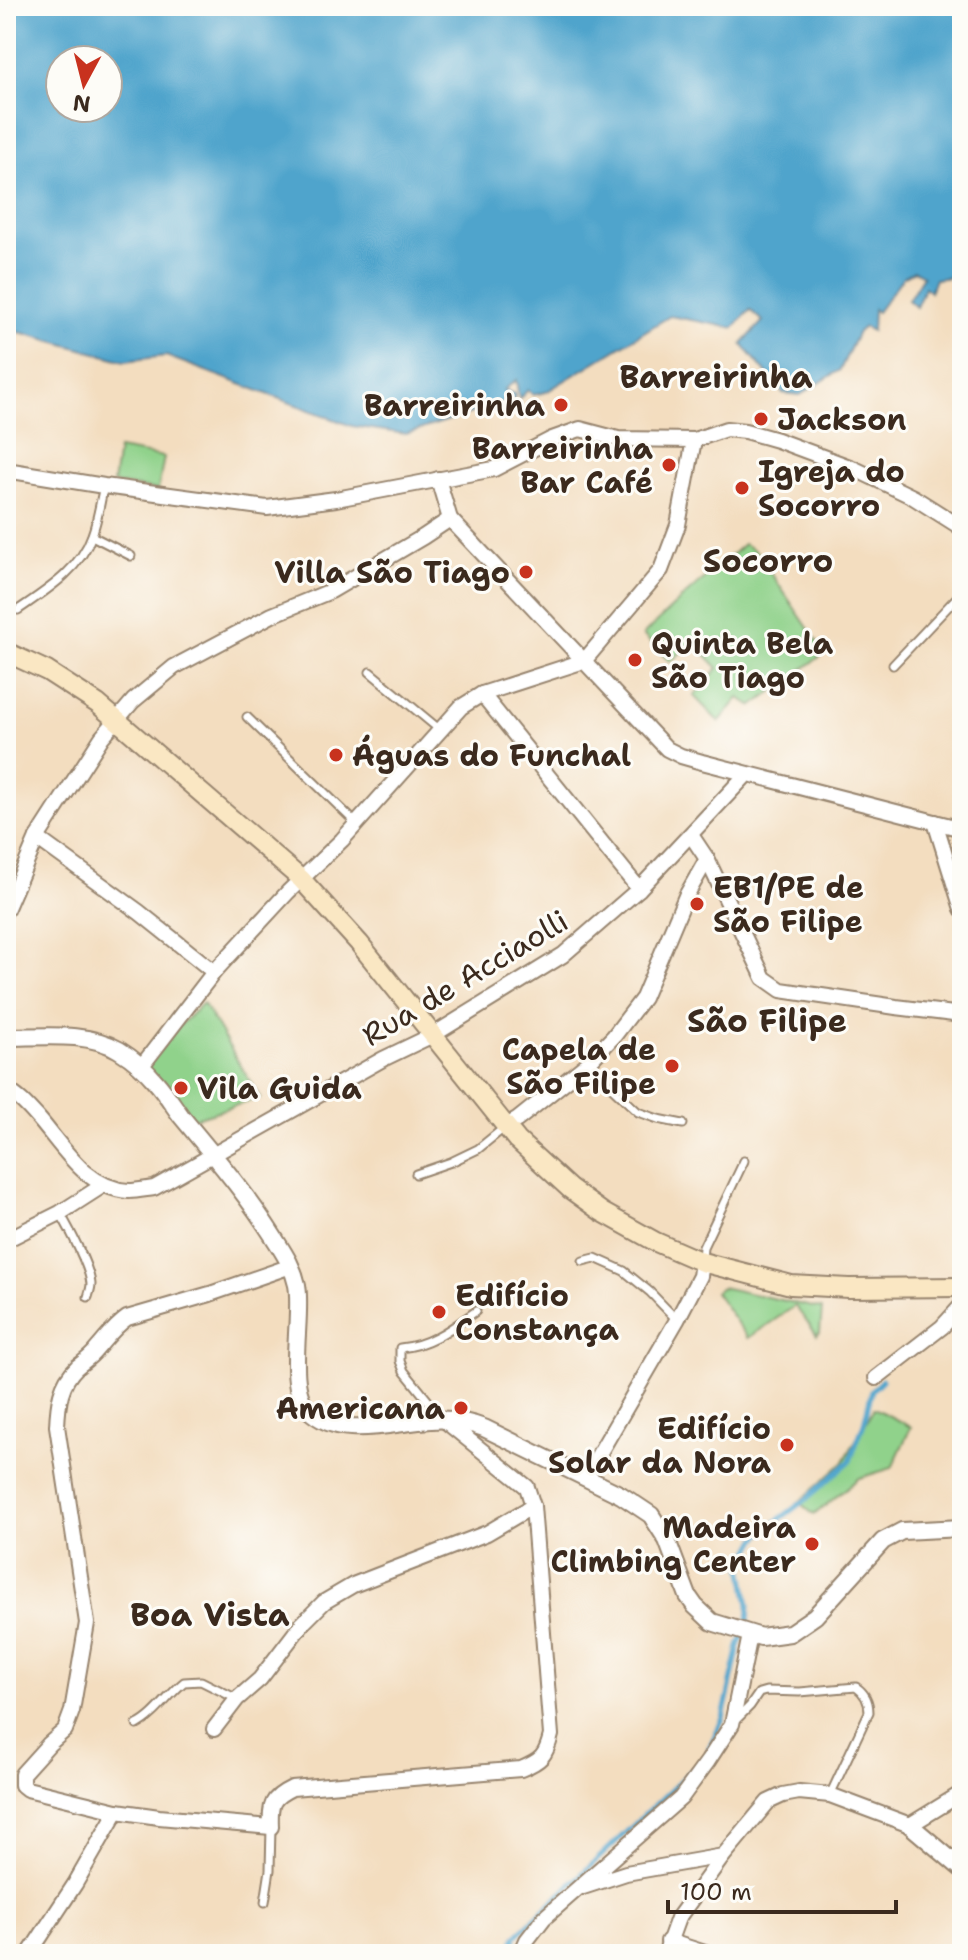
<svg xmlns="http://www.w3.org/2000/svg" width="968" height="1960" viewBox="0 0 968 1960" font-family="'Shantell Sans',sans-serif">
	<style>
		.green { fill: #90d28b; stroke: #667e54; stroke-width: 2 }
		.water { fill: #50a4cc; stroke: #466775; stroke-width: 2; fill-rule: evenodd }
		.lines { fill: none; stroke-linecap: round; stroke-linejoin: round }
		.stream { stroke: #50a4cc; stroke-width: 5 }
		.service-casing { stroke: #97846e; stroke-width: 11 }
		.minor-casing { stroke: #97846e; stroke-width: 18 }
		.tertiary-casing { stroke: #97846e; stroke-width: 20 }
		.secondary-casing { stroke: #97846e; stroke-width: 22 }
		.service { stroke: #fff; stroke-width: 7 }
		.minor { stroke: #fff; stroke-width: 14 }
		.tertiary { stroke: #fff; stroke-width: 16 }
		.secondary { stroke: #fae7c3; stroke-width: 18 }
		.poi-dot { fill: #c8321e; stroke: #fdfcf7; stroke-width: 3 }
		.labels { text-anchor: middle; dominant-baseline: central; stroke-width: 6; stroke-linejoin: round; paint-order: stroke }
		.poi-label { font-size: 30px; font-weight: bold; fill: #3b2a1e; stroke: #fdfcf7; text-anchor: end }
		.street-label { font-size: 30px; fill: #3b2a1e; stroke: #fdfcf7 }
		.neighbourhood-label { font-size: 32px; font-weight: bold; fill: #3b2a1e; stroke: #fdfcf7 }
	</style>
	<rect width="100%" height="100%" fill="#fdfcf7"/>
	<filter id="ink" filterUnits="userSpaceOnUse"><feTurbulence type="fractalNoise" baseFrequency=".0125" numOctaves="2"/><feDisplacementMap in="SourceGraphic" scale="16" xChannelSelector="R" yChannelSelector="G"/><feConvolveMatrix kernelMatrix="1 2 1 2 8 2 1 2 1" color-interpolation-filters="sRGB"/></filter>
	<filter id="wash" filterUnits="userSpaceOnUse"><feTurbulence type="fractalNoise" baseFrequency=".006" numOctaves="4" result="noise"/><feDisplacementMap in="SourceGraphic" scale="32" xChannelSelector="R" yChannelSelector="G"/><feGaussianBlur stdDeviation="1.8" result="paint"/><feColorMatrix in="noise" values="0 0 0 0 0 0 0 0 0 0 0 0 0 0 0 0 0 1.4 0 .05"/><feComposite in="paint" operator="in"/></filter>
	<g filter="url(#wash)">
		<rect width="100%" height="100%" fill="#f3ddbf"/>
		<g class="green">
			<polygon points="118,449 164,457 158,490 113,483"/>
			<polygon points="744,544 756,551 825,653 753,706 739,698 719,722 694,696 718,668 693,642 670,662 643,635 681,599"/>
			<polygon points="203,1003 260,1098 192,1119 145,1067 177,1028"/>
			<polygon points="721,1287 822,1309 820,1332 817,1335 795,1306 748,1338 715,1292"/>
			<polygon points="874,1408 911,1427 892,1468 859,1478 814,1515 799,1502 843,1463"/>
		</g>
		<path class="water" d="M6 6H962V260L952 261 951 277 935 279 930 292 925 287 916 307 908 300 923 276 914 271 903 277 877 312 873 309 872 331 864 327 858 332 840 370 800 395 783 393 742 344 763 321 750 310 734 328 670 316 546 392 533 395 528 390 519 399 516 380 504 390 515 394 514 399 406 434 352 426 166 356 125 361 23 333 6 330ZM60 60H108V108H60Z"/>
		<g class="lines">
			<g class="stream">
				<polyline points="709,1748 723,1718 739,1646 748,1622 749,1605 742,1566 757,1539 769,1527 805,1500 850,1461 864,1423 872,1390 882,1380"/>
				<polyline points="509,1954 516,1936 693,1769"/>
			</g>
		</g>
	</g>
	<g filter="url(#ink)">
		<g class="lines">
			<defs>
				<g id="service">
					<polyline points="92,536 131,556"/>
					<path d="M18 610C47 590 80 570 92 535 98 519 100 502 104 486"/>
					<polyline points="893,665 962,592"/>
					<polyline points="370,672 440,730"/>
					<polyline points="247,717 356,823"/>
					<polyline points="587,1064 638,1112 658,1119 683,1124"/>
					<polyline points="416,1174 451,1162 478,1149 505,1127"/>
					<path d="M60 1213C69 1228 90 1268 91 1284 91 1287 89 1294 88 1297"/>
					<polyline points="583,1261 595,1258 624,1271 650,1292 677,1320"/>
					<polyline points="702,1261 703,1247 744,1161"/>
					<path d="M442 1418 404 1371 400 1361V1348C429 1346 452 1328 476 1311"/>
					<path d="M737 1719 750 1706 759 1693 766 1691 800 1692 856 1687C865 1693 869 1701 869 1712L830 1795"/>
					<path d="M137 1725C155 1716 168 1695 184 1682L201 1681 237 1699"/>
					<polyline points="265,1902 270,1870 271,1827"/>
				</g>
				<g id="minor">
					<polyline points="6,470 104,486 267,508 336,499 494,469 552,439 580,429 618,439 694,440 726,429 745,431 777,440 855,469 913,497 962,528"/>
					<polyline points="438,479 450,519 667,749 681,756 702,762 962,829"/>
					<polyline points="482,694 639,889"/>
					<polyline points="935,822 962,909"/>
					<polyline points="691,835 707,859 764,978 781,990 896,1007 962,1015"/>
					<polyline points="37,838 139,912 214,972"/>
					<polyline points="6,910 37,838 102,737 133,701 174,667 272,615 331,591 423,537 450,519"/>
					<polyline points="141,1067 214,972 288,892 342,840 461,707 482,694 584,661 661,570 678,525 694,440"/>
					<path d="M6 1090C19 1096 29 1108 39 1119 64 1148 87 1189 129 1191 137 1191 146 1189 154 1188L383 1059 433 1035 563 955 639 889 747 774"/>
					<polyline points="505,1126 517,1120 587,1064 614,1036 643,998 686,896 707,859"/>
					<polyline points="6,1240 60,1213 102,1186"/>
					<path d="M291 1266 210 1294 127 1318C114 1327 106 1339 96 1350 91 1357 83 1362 77 1367 60 1383 58 1404 57 1426L87 1623 72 1711 65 1730 49 1744 22 1774V1785L27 1789 117 1811 159 1817 271 1827C270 1804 271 1798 292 1788L521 1769C541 1761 546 1756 551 1735L533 1506 527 1487 444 1420"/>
					<polyline points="876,1378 942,1327 962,1305"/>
					<polyline points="585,1478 677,1320 700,1276 702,1262"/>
					<polyline points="214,1729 237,1699 260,1679 302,1624 324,1602 353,1585 487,1533 533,1506"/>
					<polyline points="583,1887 626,1873 723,1856"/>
					<polyline points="668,1941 708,1954"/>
					<polyline points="29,1954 75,1884 117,1811"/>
					<polyline points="521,1954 527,1940 544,1918 681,1798 708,1761 732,1724 750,1635"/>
					<polyline points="665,1954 678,1918 723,1856 768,1802 783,1795 799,1792 830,1795 910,1825 962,1793"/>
				</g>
				<g id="tertiary">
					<path d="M6 1037C42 1037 87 1031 119 1050 132 1058 146 1070 156 1082 165 1092 173 1105 181 1116 213 1155 246 1193 273 1236 283 1252 293 1266 297 1285 303 1317 285 1387 308 1409 340 1441 392 1422 431 1420 448 1418 468 1422 484 1428L621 1495 651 1515 667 1540 688 1596 695 1606 712 1622 761 1637 790 1633 815 1616 883 1541 902 1531 962 1528"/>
					<polyline points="910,1825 962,1869"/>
				</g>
				<polyline id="secondary" points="6,652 47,671 98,704 301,879 359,943 517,1140 570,1189 602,1212 656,1242 702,1262 791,1285 849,1288 962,1287"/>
			</defs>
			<use href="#service" class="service-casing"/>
			<use href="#minor" class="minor-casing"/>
			<use href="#tertiary" class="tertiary-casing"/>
			<use href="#secondary" class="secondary-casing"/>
			<use href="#service" class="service"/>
			<use href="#minor" class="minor"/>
			<use href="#tertiary" class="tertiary"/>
			<use href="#secondary" class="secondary"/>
		</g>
	</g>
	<g class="poi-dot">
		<circle cx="561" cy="405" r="8"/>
		<circle cx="761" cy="419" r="8"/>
		<circle cx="669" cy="465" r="8"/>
		<circle cx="742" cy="488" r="8"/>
		<circle cx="526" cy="572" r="8"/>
		<circle cx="635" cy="660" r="8"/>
		<circle cx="336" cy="755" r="8"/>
		<circle cx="697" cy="904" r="8"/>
		<circle cx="672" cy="1066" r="8"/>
		<circle cx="181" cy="1088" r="8"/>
		<circle cx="439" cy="1312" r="8"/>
		<circle cx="461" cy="1408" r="8"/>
		<circle cx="787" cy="1445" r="8"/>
		<circle cx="812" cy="1544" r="8"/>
	</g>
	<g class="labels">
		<g class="poi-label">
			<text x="545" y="405">Barreirinha</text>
			<text x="777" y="419" text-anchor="start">Jackson</text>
			<text x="653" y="448">Barreirinha<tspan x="653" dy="34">Bar Café</tspan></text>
			<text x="758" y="471" text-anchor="start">Igreja do<tspan x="758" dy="34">Socorro</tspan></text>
			<text x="510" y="572">Villa São Tiago</text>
			<text x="651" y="643" text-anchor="start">Quinta Bela<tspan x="651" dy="34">São Tiago</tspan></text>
			<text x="352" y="755" text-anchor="start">Águas do Funchal</text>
			<text x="713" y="887" text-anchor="start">EB1/PE de<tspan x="713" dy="34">São Filipe</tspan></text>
			<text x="656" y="1049">Capela de<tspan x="656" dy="34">São Filipe</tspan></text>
			<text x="197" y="1088" text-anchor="start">Vila Guida</text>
			<text x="455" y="1295" text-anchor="start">Edifício<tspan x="455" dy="34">Constança</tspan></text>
			<text x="445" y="1408">Americana</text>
			<text x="771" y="1428">Edifício<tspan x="771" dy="34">Solar da Nora</tspan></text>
			<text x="796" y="1527">Madeira<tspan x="796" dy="34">Climbing Center</tspan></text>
		</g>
		<g class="street-label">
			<text transform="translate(465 978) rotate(-31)">Rua de Acciaolli</text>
		</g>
		<g class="neighbourhood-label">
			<text x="716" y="376">Barreirinha</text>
			<text x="768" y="560">Socorro</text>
			<text x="767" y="1020">São Filipe</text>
			<text x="210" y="1614">Boa Vista</text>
		</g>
	</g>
	<rect width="968" height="1960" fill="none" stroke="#fdfcf7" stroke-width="32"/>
	<g transform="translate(84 84) rotate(187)"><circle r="38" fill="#fdfcf7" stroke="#afa8a0" stroke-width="2"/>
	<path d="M0-6L14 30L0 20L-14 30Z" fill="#c8321e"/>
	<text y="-12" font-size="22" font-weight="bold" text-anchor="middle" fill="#3b2a1e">N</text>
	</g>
	<path d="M668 1900v12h228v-12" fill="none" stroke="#3b2a1e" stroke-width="4"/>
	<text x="680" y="1900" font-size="24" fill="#3b2a1e" stroke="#fdfcf7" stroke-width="6" paint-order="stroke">100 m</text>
</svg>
